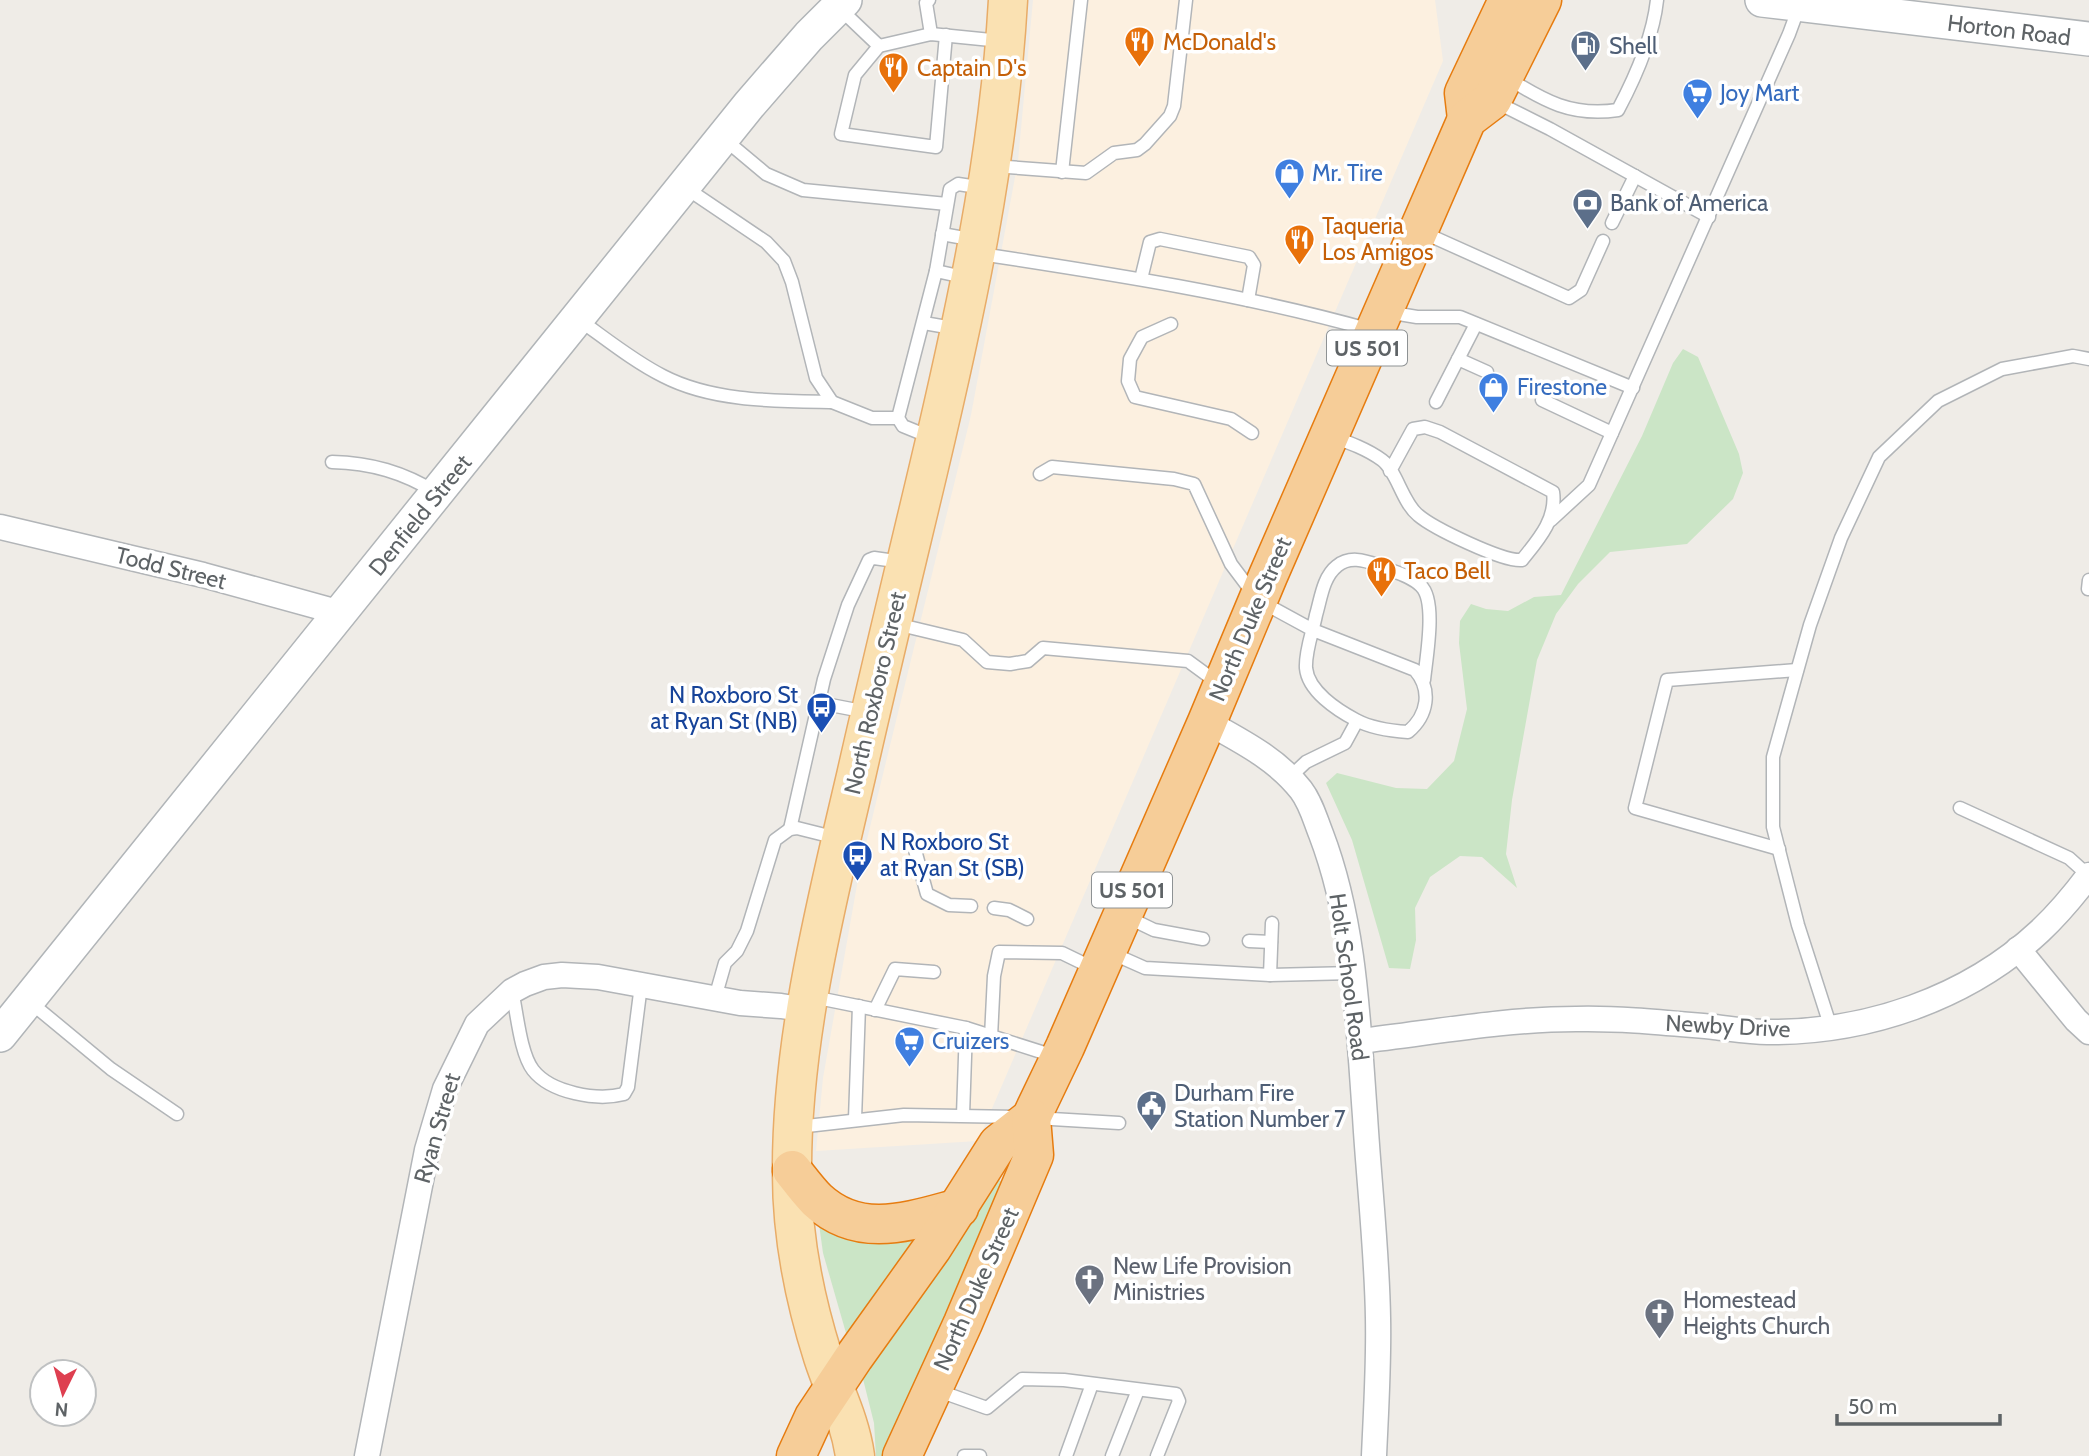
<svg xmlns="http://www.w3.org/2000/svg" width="2089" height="1456" viewBox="0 0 2089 1456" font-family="Cabin,sans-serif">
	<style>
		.commercial { fill: #fcf0e0 }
		.green { fill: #cbe5c6 }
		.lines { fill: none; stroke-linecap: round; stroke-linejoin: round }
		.lane-casing { stroke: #b2b5b8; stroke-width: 15 }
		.street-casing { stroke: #b2b5b8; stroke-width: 27 }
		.secondary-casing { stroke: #b1b5b8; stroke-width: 36 }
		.primary-casing { stroke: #e8ac68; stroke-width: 41 }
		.highway-casing { stroke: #e67c10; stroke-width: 41 }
		.lane { stroke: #fff; stroke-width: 12 }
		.street { stroke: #fff; stroke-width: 24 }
		.secondary { stroke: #fff; stroke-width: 33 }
		.primary { stroke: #fae1b2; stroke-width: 38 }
		.highway { stroke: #f6cd98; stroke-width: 38 }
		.labels { text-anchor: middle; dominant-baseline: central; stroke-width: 7; stroke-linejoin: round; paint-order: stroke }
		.shield { fill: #fff; stroke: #8e9294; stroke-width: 2 }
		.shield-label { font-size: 21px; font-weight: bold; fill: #5e6366 }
		.street-label { font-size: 23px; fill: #5e6366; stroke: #fff }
		.food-label { font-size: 23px; fill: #c56008; stroke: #fff; text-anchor: start }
		.service-label { font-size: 23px; fill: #4e5e75; stroke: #fff; text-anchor: start }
		.shop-label { font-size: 23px; fill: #366cbe; stroke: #fff; text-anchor: start }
		.transit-label { font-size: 23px; fill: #164399; stroke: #fff; text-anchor: end }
		.worship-label { font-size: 23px; fill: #5b616d; stroke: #fff; text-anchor: start }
	</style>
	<rect width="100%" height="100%" fill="#efece7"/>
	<polygon class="commercial" points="1033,0 1435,0 1443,61 978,1141 816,1151 823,1078 860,868 971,415 1018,161"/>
	<g class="green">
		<polygon points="1683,349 1698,357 1739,454 1743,473 1733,499 1687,544 1610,552 1578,584 1556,614 1537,660 1512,800 1506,854 1517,888 1482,857 1460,856 1430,877 1415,908 1416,940 1410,969 1389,968 1352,840 1326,783 1337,773 1396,788 1427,789 1454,761 1467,709 1459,643 1460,621 1471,604 1486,609 1508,611 1534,597 1561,595 1642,436 1673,363"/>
		<polygon points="996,1178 1007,1185 885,1456 876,1456 874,1423 862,1375"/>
		<polygon points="819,1224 915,1237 850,1335 846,1333 823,1253"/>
	</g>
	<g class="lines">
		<defs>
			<g id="lane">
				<polyline points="929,0 926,3 931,34"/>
				<polyline points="838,7 879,46 931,34 1001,41"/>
				<polyline points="879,46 855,75 841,134 936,147 946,35"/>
				<path d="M1506 77C1544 101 1572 117 1618 110 1636 76 1653 38 1657 0"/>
				<polyline points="1494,101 1550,129 1709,217"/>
				<polyline points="723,138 766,174 803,190 947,204"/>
				<polyline points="994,166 1086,173 1114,153 1137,150 1145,144 1170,116 1174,106 1186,0"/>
				<polyline points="1062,172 1081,0"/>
				<polyline points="686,188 766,242 784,261 792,282 816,378 832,402 872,418 898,418"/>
				<polyline points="1612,223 1635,176"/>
				<polyline points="1422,232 1569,298 1581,290 1603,241"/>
				<polyline points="942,234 975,240"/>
				<path d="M981 254C1112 274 1243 294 1371 330"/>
				<polyline points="936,271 950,189 958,184 984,188"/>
				<polyline points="1141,279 1150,242 1160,239 1249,257 1254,265 1248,300"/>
				<polyline points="1387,312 1417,317 1460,317 1633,388"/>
				<path d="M578 319C605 338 633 361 663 376 713 402 777 401 832 402"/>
				<polyline points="924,323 958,329"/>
				<polyline points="1171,324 1142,337 1130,359 1128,381 1135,397 1231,419 1252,433"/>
				<polyline points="1458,359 1487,372"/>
				<polyline points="1542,400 1612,433"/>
				<polyline points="1436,402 1476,324"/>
				<polyline points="930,437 903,426 898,418 936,271 968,278"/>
				<path d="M1333 437C1350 443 1367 449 1382 460 1397 471 1402 502 1418 515 1433 528 1503 562 1522 560 1538 540 1557 519 1553 492L1440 432 1425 427 1413 429 1390 471"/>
				<path d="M332 462C371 463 403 472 437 493"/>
				<path d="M1040 474 1052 467 1174 479 1194 484 1231 564 1258 600 1313 630 1415 670C1432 690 1428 715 1408 732 1392 731 1371 728 1356 720 1337 710 1308 691 1306 668 1305 651 1313 631 1316 615 1321 598 1323 577 1337 566 1349 556 1364 560 1377 565 1391 571 1410 575 1421 586 1437 601 1426 659 1424 680"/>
				<polyline points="1551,520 1589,485 1789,34 1800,4"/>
				<polyline points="2088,589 2089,580"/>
				<polyline points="896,624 963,640 987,662 1010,664 1028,661 1043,648 1188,661 1218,683"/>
				<polyline points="820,703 867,712"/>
				<polyline points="1289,778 1306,762 1345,743 1357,721"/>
				<polyline points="1960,808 2069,858 2089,876"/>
				<polyline points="790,829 824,679 848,605 869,560 874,558 902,562"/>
				<polyline points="1779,849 1635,808 1667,680 1797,670"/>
				<polyline points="915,850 927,894 949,905 971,906"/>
				<polyline points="994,908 1009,910 1027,919"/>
				<polyline points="1127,917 1154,930 1203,939"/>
				<polyline points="1249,941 1271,942"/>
				<polyline points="1109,952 1145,968 1270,975 1353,973"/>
				<polyline points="1270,975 1272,923"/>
				<path d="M512 991C517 1012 520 1053 533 1070 551 1093 597 1101 624 1094L628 1087 641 985"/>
				<polyline points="813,997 966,1028 1057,1057"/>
				<polyline points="715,998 725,963 737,951 747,931 775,840 790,829 797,828 837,838"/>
				<polyline points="30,1002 111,1069 177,1114"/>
				<polyline points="875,1010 895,969 934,972"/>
				<polyline points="1831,1028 1798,925 1773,827 1773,757 1810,625 1841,538 1879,457 1938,401 2002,369 2073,356 2089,359"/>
				<polyline points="991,1037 994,976 999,952 1062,953 1095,969"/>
				<polyline points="963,1115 966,1028"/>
				<polyline points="1035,1118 1119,1123"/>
				<polyline points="855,1119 859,1006"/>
				<polyline points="798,1127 904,1115 1017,1117"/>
				<polyline points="936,1390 987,1408 1022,1379 1064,1380 1176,1394 1179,1401 1157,1456"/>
				<polyline points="964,1456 980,1456"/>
				<polyline points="1066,1456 1092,1384"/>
				<polyline points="1112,1456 1138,1390"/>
			</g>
			<g id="street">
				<polyline points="0,527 203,575 341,613"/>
				<path d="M1207 722C1241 741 1277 759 1301 790 1311 803 1315 819 1321 834 1355 923 1358 1022 1365 1116 1369 1183 1377 1251 1378 1318 1379 1364 1376 1410 1374 1456"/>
				<polyline points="2018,949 2076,1020 2089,1032"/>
				<path d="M1360 1041C1431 1033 1504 1019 1576 1019 1623 1018 1668 1023 1714 1027 1732 1029 1750 1032 1767 1032 1866 1033 1967 999 2040 931 2058 914 2074 895 2089 875"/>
				<polyline points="367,1456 427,1150 445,1089 477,1024 512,991 525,984 544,977 562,975 598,977 740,1003 781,1006 807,1010"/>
			</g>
			<g id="secondary">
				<polyline points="1762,0 2089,39"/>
				<polyline points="0,1035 749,105 809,36 845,0"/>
			</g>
			<path id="primary" d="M855 1456C850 1420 834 1391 823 1357 804 1297 792 1237 792 1174 791 1041 826 904 856 776 879 674 904 572 928 471 965 315 999 160 1008 0"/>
			<g id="highway">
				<polyline points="1467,119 1464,93 1508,0"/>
				<path d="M792 1170C800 1180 808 1191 817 1200 860 1240 910 1221 959 1208"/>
				<polyline points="796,1456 814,1417 854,1357 932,1248 998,1144 1031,1118 1065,1047 1207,722 1268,576 1467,119 1492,100 1542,0"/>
				<polyline points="902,1456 963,1323 1034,1155 1031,1118"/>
			</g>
		</defs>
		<use href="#lane" class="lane-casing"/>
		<use href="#street" class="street-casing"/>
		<use href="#secondary" class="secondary-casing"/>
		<use href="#primary" class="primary-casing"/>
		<use href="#highway" class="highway-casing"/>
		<use href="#lane" class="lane"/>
		<use href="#street" class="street"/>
		<use href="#secondary" class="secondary"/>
		<use href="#primary" class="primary"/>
		<use href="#highway" class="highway"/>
	</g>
	<defs>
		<symbol id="restaurant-pin" viewBox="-11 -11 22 30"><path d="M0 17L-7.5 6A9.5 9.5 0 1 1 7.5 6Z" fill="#e8710a" stroke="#fff"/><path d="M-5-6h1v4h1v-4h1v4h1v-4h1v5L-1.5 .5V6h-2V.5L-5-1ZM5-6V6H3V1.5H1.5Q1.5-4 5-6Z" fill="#fff"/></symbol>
		<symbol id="fuel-pin" viewBox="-11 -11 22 30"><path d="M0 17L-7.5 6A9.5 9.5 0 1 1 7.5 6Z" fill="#5c6f8a" stroke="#fff"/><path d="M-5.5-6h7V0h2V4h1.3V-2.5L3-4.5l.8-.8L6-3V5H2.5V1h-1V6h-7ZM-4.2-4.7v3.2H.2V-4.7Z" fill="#fff"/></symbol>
		<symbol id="supermarket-pin" viewBox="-11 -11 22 30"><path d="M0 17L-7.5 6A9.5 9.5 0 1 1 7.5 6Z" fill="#3f7fe0" stroke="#fff"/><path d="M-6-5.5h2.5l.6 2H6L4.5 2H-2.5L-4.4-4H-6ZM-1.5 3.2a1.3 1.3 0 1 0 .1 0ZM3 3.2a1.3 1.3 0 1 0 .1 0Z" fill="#fff"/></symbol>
		<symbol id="shop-pin" viewBox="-11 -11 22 30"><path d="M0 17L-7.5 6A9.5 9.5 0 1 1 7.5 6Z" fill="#3f7fe0" stroke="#fff"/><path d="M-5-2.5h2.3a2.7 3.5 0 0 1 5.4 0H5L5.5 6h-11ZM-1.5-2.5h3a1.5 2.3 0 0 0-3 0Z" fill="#fff"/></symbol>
		<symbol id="bank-pin" viewBox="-11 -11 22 30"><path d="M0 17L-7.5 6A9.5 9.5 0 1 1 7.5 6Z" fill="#5c6f8a" stroke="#fff"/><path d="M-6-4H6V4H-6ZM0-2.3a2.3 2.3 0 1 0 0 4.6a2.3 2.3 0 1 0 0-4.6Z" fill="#fff"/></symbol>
		<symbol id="bus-pin" viewBox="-11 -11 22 30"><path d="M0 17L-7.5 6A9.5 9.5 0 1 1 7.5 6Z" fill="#1a4fb4" stroke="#fff"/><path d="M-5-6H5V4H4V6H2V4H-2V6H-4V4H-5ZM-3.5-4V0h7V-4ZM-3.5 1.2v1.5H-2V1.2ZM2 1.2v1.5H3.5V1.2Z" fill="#fff"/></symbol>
		<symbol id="civic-pin" viewBox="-11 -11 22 30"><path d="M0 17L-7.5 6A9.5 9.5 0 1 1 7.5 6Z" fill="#5c6f8a" stroke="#fff"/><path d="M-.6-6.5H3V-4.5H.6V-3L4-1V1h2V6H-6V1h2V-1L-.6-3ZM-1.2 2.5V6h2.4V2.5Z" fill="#fff"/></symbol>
		<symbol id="church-pin" viewBox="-11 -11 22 30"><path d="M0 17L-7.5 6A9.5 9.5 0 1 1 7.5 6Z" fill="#6b7280" stroke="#fff"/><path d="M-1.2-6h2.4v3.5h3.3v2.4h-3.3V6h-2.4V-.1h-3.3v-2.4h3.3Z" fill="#fff"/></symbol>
	</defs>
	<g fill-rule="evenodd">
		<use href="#restaurant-pin" x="1122" y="24" width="35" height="47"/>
		<use href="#fuel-pin" x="1568" y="28" width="35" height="47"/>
		<use href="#restaurant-pin" x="876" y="50" width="35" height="47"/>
		<use href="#supermarket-pin" x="1680" y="76" width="35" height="47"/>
		<use href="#shop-pin" x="1272" y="156" width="35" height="47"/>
		<use href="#bank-pin" x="1570" y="186" width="35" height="47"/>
		<use href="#restaurant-pin" x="1282" y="222" width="35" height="47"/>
		<use href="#shop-pin" x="1476" y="370" width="35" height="47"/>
		<use href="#restaurant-pin" x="1364" y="554" width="35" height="47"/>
		<use href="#bus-pin" x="804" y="690" width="35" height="47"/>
		<use href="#bus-pin" x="840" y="838" width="35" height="47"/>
		<use href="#supermarket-pin" x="892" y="1024" width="35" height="47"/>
		<use href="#civic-pin" x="1134" y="1088" width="35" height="47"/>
		<use href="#church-pin" x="1072" y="1262" width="35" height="47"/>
		<use href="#church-pin" x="1642" y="1296" width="35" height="47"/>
	</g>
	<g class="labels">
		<g class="shield">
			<rect x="1327" y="330.5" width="80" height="35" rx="5"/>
			<rect x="1092" y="872.5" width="80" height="35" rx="5"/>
		</g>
		<g class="shield-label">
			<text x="1367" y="348">US 501</text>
			<text x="1132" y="890">US 501</text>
		</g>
		<g class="street-label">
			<text transform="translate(2009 30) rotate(7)">Horton Road</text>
			<text transform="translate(420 515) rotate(-51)">Denfield Street</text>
			<text transform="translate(171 568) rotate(14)">Todd Street</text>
			<text transform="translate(1250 619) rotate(-67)">North Duke Street</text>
			<text transform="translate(875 693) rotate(-77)">North Roxboro Street</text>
			<text transform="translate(1349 977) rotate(82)">Holt School Road</text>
			<text transform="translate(1728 1026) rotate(3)">Newby Drive</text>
			<text transform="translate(437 1128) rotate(-74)">Ryan Street</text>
			<text transform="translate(976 1289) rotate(-66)">North Duke Street</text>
		</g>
		<g class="food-label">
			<text x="1163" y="42">McDonald's</text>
			<text x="917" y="68">Captain D's</text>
			<text x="1322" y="226">Taqueria<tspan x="1322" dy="26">Los Amigos</tspan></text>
			<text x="1404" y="571">Taco Bell</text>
		</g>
		<g class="service-label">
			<text x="1609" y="46">Shell</text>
			<text x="1610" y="203">Bank of America</text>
			<text x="1174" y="1093">Durham Fire<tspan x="1174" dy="26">Station Number 7</tspan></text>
		</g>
		<g class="shop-label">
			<text x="1720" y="93">Joy Mart</text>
			<text x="1312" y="173">Mr. Tire</text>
			<text x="1517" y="387">Firestone</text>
			<text x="932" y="1041">Cruizers</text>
		</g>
		<g class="transit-label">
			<text x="798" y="695">N Roxboro St<tspan x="798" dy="26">at Ryan St (NB)</tspan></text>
			<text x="880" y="842" text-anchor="start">N Roxboro St<tspan x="880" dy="26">at Ryan St (SB)</tspan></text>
		</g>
		<g class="worship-label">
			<text x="1113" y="1266">New Life Provision<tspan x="1113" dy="26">Ministries</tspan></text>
			<text x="1683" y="1300">Homestead<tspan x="1683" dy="26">Heights Church</tspan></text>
		</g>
	</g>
	<g transform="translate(63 1393) rotate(185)"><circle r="33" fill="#ffffff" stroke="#bfc1c2" stroke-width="2"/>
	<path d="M0-5L12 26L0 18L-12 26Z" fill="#de3f50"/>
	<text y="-10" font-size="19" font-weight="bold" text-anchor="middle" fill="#5e6366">N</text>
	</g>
	<path d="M1837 1414v10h163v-10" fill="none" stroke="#5e6366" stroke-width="3.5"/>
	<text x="1848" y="1414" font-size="21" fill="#5e6366" stroke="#ffffff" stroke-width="5" paint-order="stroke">50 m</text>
</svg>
